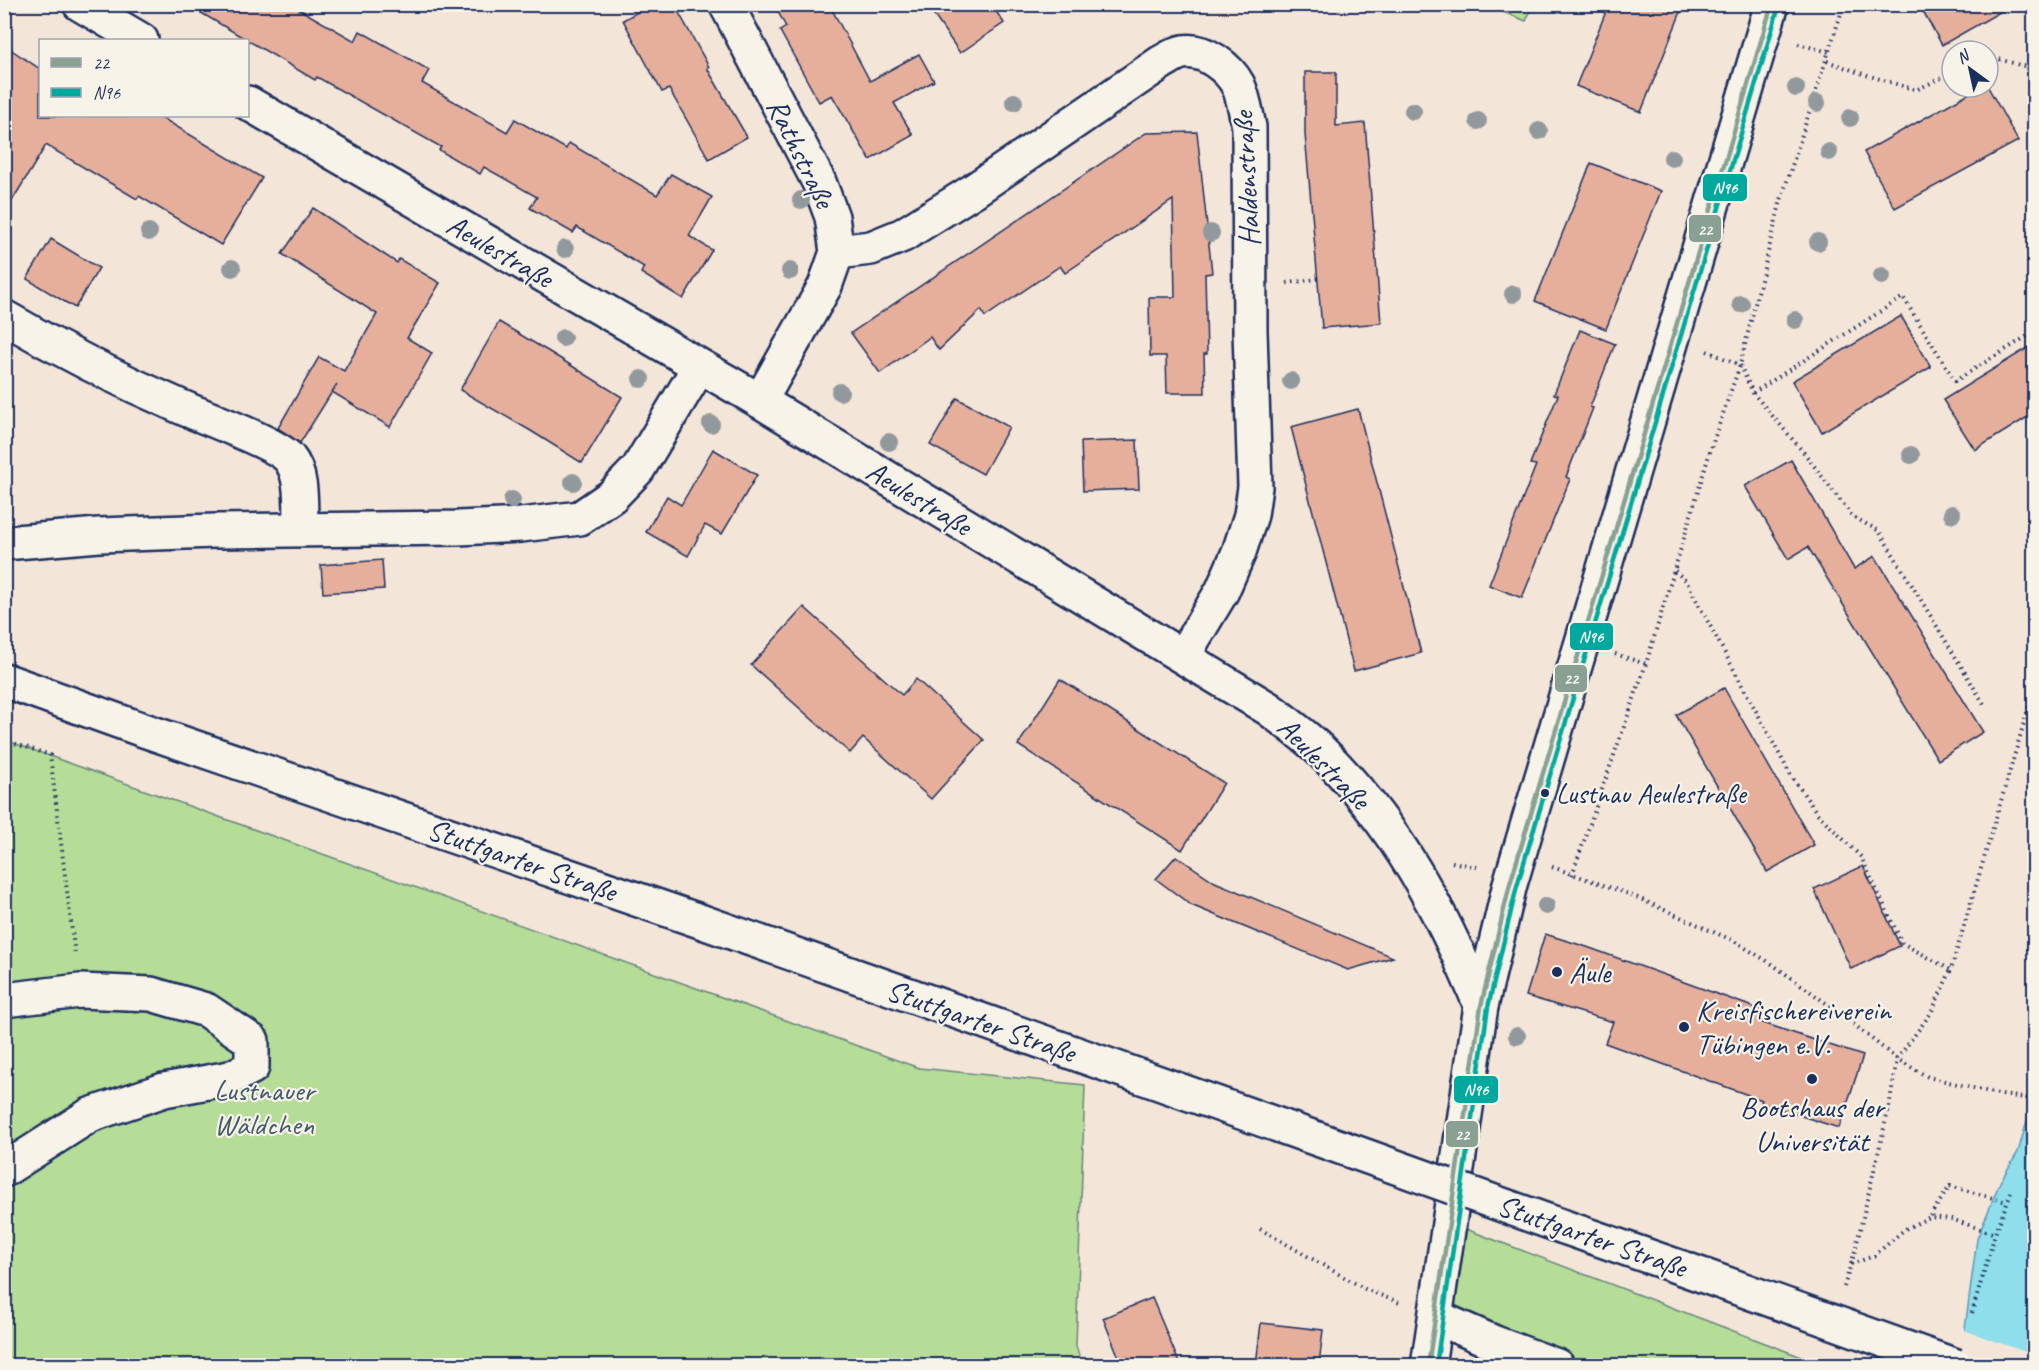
<svg xmlns="http://www.w3.org/2000/svg" width="2039" height="1370" viewBox="0 0 2039 1370" font-family="Caveat,sans-serif">
	<style>
		.green { fill: #b5dd98; stroke: #68867b; stroke-width: 1.5 }
		.water { fill: #8edeeb; stroke: #6098b3; stroke-width: 1.5 }
		.pier { fill: #f4e5d9 }
		.building { fill: #e6af9c; stroke: #1b2f5e; stroke-width: 1.5 }
		.lines { fill: none; stroke-linecap: round; stroke-linejoin: round }
		.minor-casing { stroke: #1b2f5e; stroke-width: 38 }
		.major-casing { stroke: #1b2f5e; stroke-width: 38 }
		.path { stroke: #1b2f5e; stroke-width: 4; stroke-dasharray: 1.5 4.5; stroke-linecap: butt }
		.minor { stroke: #f7f3e8; stroke-width: 33 }
		.major { stroke: #f7f3e8; stroke-width: 33 }
		.major-bridge-casing { stroke: #1b2f5e; stroke-width: 38; stroke-linecap: butt }
		.major-bridge { stroke: #f7f3e8; stroke-width: 33 }
		.bus-1-casing { stroke: #f7f3e8; stroke-width: 9 }
		.bus-2-casing { stroke: #f7f3e8; stroke-width: 9 }
		.bus-1 { stroke: #89a093; stroke-width: 4.5 }
		.bus-2 { stroke: #00a99d; stroke-width: 4.5 }
		.tree { fill: #92999d }
		.bus-dot { fill: #1b2f5e; stroke: #f7f3e8; stroke-width: 2 }
		.labels { text-anchor: middle; dominant-baseline: central; stroke-width: 4.5; stroke-linejoin: round; paint-order: stroke }
		.bus-label { font-size: 28px; fill: #1b2f5e; stroke: #f7f3e8; text-anchor: start }
		.street-label { font-size: 30px; fill: #1b2f5e; stroke: #f7f3e8 }
		.poi-label { font-size: 30px; fill: #1b2f5e; stroke: #f7f3e8; text-anchor: start }
		.park-label { font-size: 30px; fill: #425a6c; stroke: #f7f3e8 }
		.line-badge { stroke: #f7f3e8; stroke-width: 2 }
		.badge-label { font-size: 16px; text-anchor: middle; font-weight: bold; fill: #fff }
	</style>
	<rect width="100%" height="100%" fill="#f4e5d9"/>
	<filter id="ink" filterUnits="userSpaceOnUse"><feTurbulence type="fractalNoise" baseFrequency=".0167" numOctaves="2"/><feDisplacementMap in="SourceGraphic" scale="12" xChannelSelector="R" yChannelSelector="G"/><feConvolveMatrix kernelMatrix="1 2 1 2 8 2 1 2 1" color-interpolation-filters="sRGB"/></filter>
	<g filter="url(#ink)">
		<g class="green">
			<polygon points="1485,5 1533,5 1526,21"/>
			<polygon points="5,740 919,1068 1085,1085 1076,1346 1082,1365 5,1366"/>
			<polygon points="1450,1223 1820,1364 1819,1366 1557,1365 1436,1317"/>
		</g>
		<polygon class="water" points="2034,1097 2034,1365 1960,1366 1977,1239 2000,1182 2018,1152"/>
		<polygon class="pier" points="1961,1329 2034,1355 2034,1366 1957,1366"/>
		<g class="building">
			<polygon points="186,4 290,4 355,41 360,31 429,70 422,83 507,132 515,119 566,149 569,143 657,195 671,174 712,197 689,236 712,250 683,299 641,273 644,267 577,227 573,233 530,208 537,197 484,167 480,174 439,150 441,147 317,77 315,80"/>
			<polygon points="652,4 674,4 709,67 707,68 747,137 709,159 669,89 662,92 623,20"/>
			<polygon points="774,4 829,4 870,81 919,54 934,81 894,103 913,135 870,160 832,95 819,102 780,31 786,27"/>
			<polygon points="926,4 991,4 1004,23 960,53"/>
			<polygon points="1609,4 1684,4 1641,112 1576,86"/>
			<polygon points="1919,4 2014,4 1942,45"/>
			<polygon points="4,45 40,69 40,116 159,116 262,178 221,245 139,196 137,199 46,145 4,214"/>
			<polygon points="1305,72 1336,72 1336,126 1365,123 1381,323 1322,328 1305,134"/>
			<polygon points="1980,87 1988,87 2018,141 1895,208 1864,152"/>
			<polygon points="1197,132 1212,273 1205,274 1207,354 1204,354 1205,393 1167,393 1166,356 1150,356 1149,297 1175,297 1173,200 1065,273 1060,266 985,317 981,310 939,350 930,337 880,373 851,333 1146,133"/>
			<polygon points="1591,163 1661,191 1606,329 1535,301"/>
			<polygon points="313,208 397,263 399,259 440,283 407,338 432,353 390,427 332,392 337,384 300,443 278,428 319,357 344,371 377,314 282,254"/>
			<polygon points="51,239 99,268 75,308 27,279"/>
			<polygon points="1901,316 1931,367 1822,432 1792,381"/>
			<polygon points="499,322 551,353 622,397 582,463 531,431 460,390"/>
			<polygon points="1580,330 1615,344 1590,407 1593,408 1566,477 1570,479 1522,598 1489,585 1536,465 1530,464 1558,395 1554,394"/>
			<polygon points="2034,344 2034,413 1975,450 1943,400"/>
			<polygon points="957,398 1009,427 983,474 930,445"/>
			<polygon points="1358,409 1421,653 1354,671 1291,427"/>
			<polygon points="1137,440 1139,489 1083,491 1081,442"/>
			<polygon points="713,449 757,475 722,534 705,525 688,556 646,532 667,496 681,505"/>
			<polygon points="1791,460 1854,569 1875,556 1983,732 1938,760 1808,547 1788,559 1745,486"/>
			<polygon points="382,560 384,589 323,593 321,565"/>
			<polygon points="804,607 902,695 916,679 984,740 931,799 863,738 850,753 751,665"/>
			<polygon points="1060,679 1224,783 1182,850 1018,745"/>
			<polygon points="1724,688 1814,845 1767,872 1676,715"/>
			<polygon points="1176,856 1215,882 1393,957 1348,970 1191,905 1156,879"/>
			<polygon points="1863,866 1900,946 1851,969 1814,889"/>
			<polygon points="1545,934 1587,947 1764,1011 1760,1022 1863,1056 1839,1128 1761,1103 1762,1100 1605,1043 1613,1022 1526,996"/>
			<polygon points="1152,1298 1180,1365 1122,1365 1103,1318"/>
			<polygon points="1261,1323 1323,1330 1319,1365 1256,1365"/>
		</g>
		<g class="lines">
			<defs>
				<g id="minor">
					<polyline points="80,4 141,40"/>
					<polyline points="726,4 819,182 832,217 837,252 825,286 760,401"/>
					<path d="M248 103 760 401 1269 709C1287 723 1306 736 1322 752 1397 826 1441 910 1481 1006"/>
					<path d="M837 252 871 248 903 235 973 191 1162 62C1168 59 1176 53 1183 52 1204 48 1229 68 1238 85 1244 98 1246 113 1249 127L1250 331 1255 487 1251 515 1239 552 1222 591 1183 656"/>
					<path d="M4 317C60 350 119 380 179 406 201 416 276 443 289 458 304 476 300 508 301 529"/>
					<polyline points="4,543 99,535 215,531 458,528 521,525 580,518 612,496 638,469 699,367"/>
					<polyline points="4,1000 80,991 151,994 206,1010 252,1041 252,1067 230,1078 164,1090 90,1115 4,1170"/>
					<polyline points="1436,1317 1495,1343 1557,1366"/>
					<polyline points="1428,1366 1481,1006 1510,884 1772,4"/>
				</g>
				<g id="major">
					<polyline points="4,680 135,727 697,920 1343,1148"/>
					<polyline points="1564,1227 1682,1268"/>
				</g>
			</defs>
			<use href="#minor" class="minor-casing"/>
			<use href="#major" class="major-casing"/>
			<g class="path">
				<polyline points="1798,44 1829,52"/>
				<polyline points="1988,56 2034,69"/>
				<polyline points="1827,61 1860,73 1916,90 1952,73"/>
				<polyline points="1287,283 1317,279"/>
				<polyline points="1707,351 1740,365 1753,393 1805,454 1852,516 1879,531 1984,704"/>
				<polyline points="1753,393 1903,297 1955,381 2034,332"/>
				<polyline points="1675,571 1686,581 1790,774 1817,813 1861,857 1902,943 1951,970"/>
				<polyline points="1615,654 1646,664"/>
				<polyline points="4,740 50,755 75,955"/>
				<polyline points="1452,862 1477,867"/>
				<polyline points="1552,867 1629,894 1734,941 1772,964 1837,1011 1897,1059 1928,1077 2002,1095 2034,1099"/>
				<polyline points="1572,875 1646,664 1712,445 1740,365 1781,200 1844,4"/>
				<polyline points="1930,1216 1950,1186 2007,1202"/>
				<polyline points="1260,1229 1365,1289 1400,1303"/>
				<polyline points="1851,1264 1874,1256 1905,1229 1930,1217 1951,1219 1995,1234"/>
				<polyline points="1844,1287 1855,1251 1889,1107 1897,1059 1931,1013 1951,970 2034,689"/>
				<polyline points="1972,1313 1995,1234 2011,1192"/>
				<polyline points="1819,1366 1822,1357"/>
			</g>
			<use href="#minor" class="minor"/>
			<use href="#major" class="major"/>
			<defs>
				<g id="major-bridge">
					<polyline points="1343,1148 1564,1227"/>
					<polyline points="1682,1268 1956,1366"/>
				</g>
			</defs>
			<use href="#major-bridge" class="major-bridge-casing"/>
			<use href="#major-bridge" class="major-bridge"/>
			<defs>
				<polyline id="bus-1" points="1428,1366 1481,1006 1510,884 1772,4"/>
				<polyline id="bus-2" points="1436,1366 1488,1007 1517,886 1779,6"/>
			</defs>
			<use href="#bus-1" class="bus-1-casing"/>
			<use href="#bus-2" class="bus-2-casing"/>
			<use href="#bus-1" class="bus-1"/>
			<use href="#bus-2" class="bus-2"/>
		</g>
		<g class="tree">
			<circle cx="1796" cy="88" r="9"/>
			<circle cx="1014" cy="102" r="9"/>
			<circle cx="1817" cy="103" r="9"/>
			<circle cx="1413" cy="111" r="9"/>
			<circle cx="1850" cy="118" r="9"/>
			<circle cx="1478" cy="121" r="9"/>
			<circle cx="1539" cy="131" r="9"/>
			<circle cx="1829" cy="152" r="9"/>
			<circle cx="1672" cy="158" r="9"/>
			<circle cx="801" cy="200" r="9"/>
			<circle cx="149" cy="232" r="9"/>
			<circle cx="1211" cy="233" r="9"/>
			<circle cx="1818" cy="242" r="9"/>
			<circle cx="565" cy="249" r="9"/>
			<circle cx="232" cy="268" r="9"/>
			<circle cx="790" cy="271" r="9"/>
			<circle cx="1882" cy="276" r="9"/>
			<circle cx="1513" cy="294" r="9"/>
			<circle cx="1741" cy="304" r="9"/>
			<circle cx="1795" cy="320" r="9"/>
			<circle cx="563" cy="338" r="9"/>
			<circle cx="641" cy="379" r="9"/>
			<circle cx="1291" cy="381" r="9"/>
			<circle cx="840" cy="392" r="9"/>
			<circle cx="711" cy="424" r="9"/>
			<circle cx="889" cy="442" r="9"/>
			<circle cx="1911" cy="455" r="9"/>
			<circle cx="573" cy="482" r="9"/>
			<circle cx="512" cy="500" r="9"/>
			<circle cx="1952" cy="514" r="9"/>
			<circle cx="1546" cy="906" r="9"/>
			<circle cx="1517" cy="1036" r="9"/>
		</g>
	</g>
	<g class="bus-dot">
		<circle cx="1545" cy="793" r="5"/>
		<circle cx="1557" cy="972" r="6"/>
		<circle cx="1684" cy="1027" r="6"/>
		<circle cx="1812" cy="1079" r="6"/>
	</g>
	<g class="labels">
		<g class="bus-label">
			<text x="1556" y="793">Lustnau Aeulestraße</text>
		</g>
		<g class="street-label">
			<text transform="translate(801 153) rotate(64)">Rathstraße</text>
			<text transform="translate(1246 179) rotate(-93)">Haldenstraße</text>
			<text transform="translate(500 251) rotate(30)">Aeulestraße</text>
			<text transform="translate(919 498) rotate(31)">Aeulestraße</text>
			<text transform="translate(1324 763) rotate(45)">Aeulestraße</text>
			<text transform="translate(522 860) rotate(19)">Stuttgarter Straße</text>
			<text transform="translate(981 1021) rotate(19)">Stuttgarter Straße</text>
			<text transform="translate(1592 1236) rotate(19)">Stuttgarter Straße</text>
		</g>
		<g class="poi-label">
			<text x="1569" y="972">Äule</text>
			<text x="1696" y="1010">Kreisfischereiverein<tspan x="1696" dy="34">Tübingen e.V.</tspan></text>
			<text x="1812" y="1107" text-anchor="middle">Bootshaus der<tspan x="1812" dy="34">Universität</tspan></text>
		</g>
		<g class="park-label">
			<text x="264" y="1090">Lustnauer<tspan x="264" dy="34">Wäldchen</tspan></text>
		</g>
	</g>
	<g class="line-badge">
		<rect x="1702" y="173" width="46" height="29" rx="6" fill="#00a99d"/>
		<rect x="1688" y="214" width="34" height="29" rx="6" fill="#89a093"/>
		<rect x="1569" y="622" width="45" height="29" rx="6" fill="#00a99d"/>
		<rect x="1554" y="664" width="34" height="29" rx="6" fill="#89a093"/>
		<rect x="1453" y="1075" width="46" height="29" rx="6" fill="#00a99d"/>
		<rect x="1445" y="1120" width="34" height="28" rx="6" fill="#89a093"/>
	</g>
	<g class="badge-label">
		<text x="1725" y="193">N96</text>
		<text x="1705" y="235">22</text>
		<text x="1591" y="642">N96</text>
		<text x="1571" y="684">22</text>
		<text x="1476" y="1095">N96</text>
		<text x="1462" y="1140">22</text>
	</g>
	<rect width="2039" height="1370" fill="none" stroke="#f7f3e8" stroke-width="24"/>
	<rect x="12" y="12" width="2015" height="1346" fill="none" stroke="#1b2f5e" stroke-width="2" filter="url(#ink)"/>
	<rect x="39" y="39" width="210" height="78" fill="#f7f3e8" stroke="#9fa5b1" stroke-width="1.5"/>
	<rect x="51" y="58" width="30" height="9" fill="#89a093" stroke="#9fa5b1" stroke-width="1.5"/>
	<text x="93" y="69" font-size="18" fill="#1b2f5e">22</text>
	<rect x="51" y="88" width="30" height="9" fill="#00a99d" stroke="#9fa5b1" stroke-width="1.5"/>
	<text x="93" y="99" font-size="18" fill="#1b2f5e">N96</text>
	<g transform="translate(1970 69) rotate(327)"><circle r="28" fill="#f7f3e8" stroke="#9fa5b1" stroke-width="1.5"/>
	<path d="M0-4.5L10 22L0 15L-10 22Z" fill="#1b2f5e"/>
	<text y="-9" font-size="16" font-weight="bold" text-anchor="middle" fill="#1b2f5e">N</text>
	</g>
</svg>
